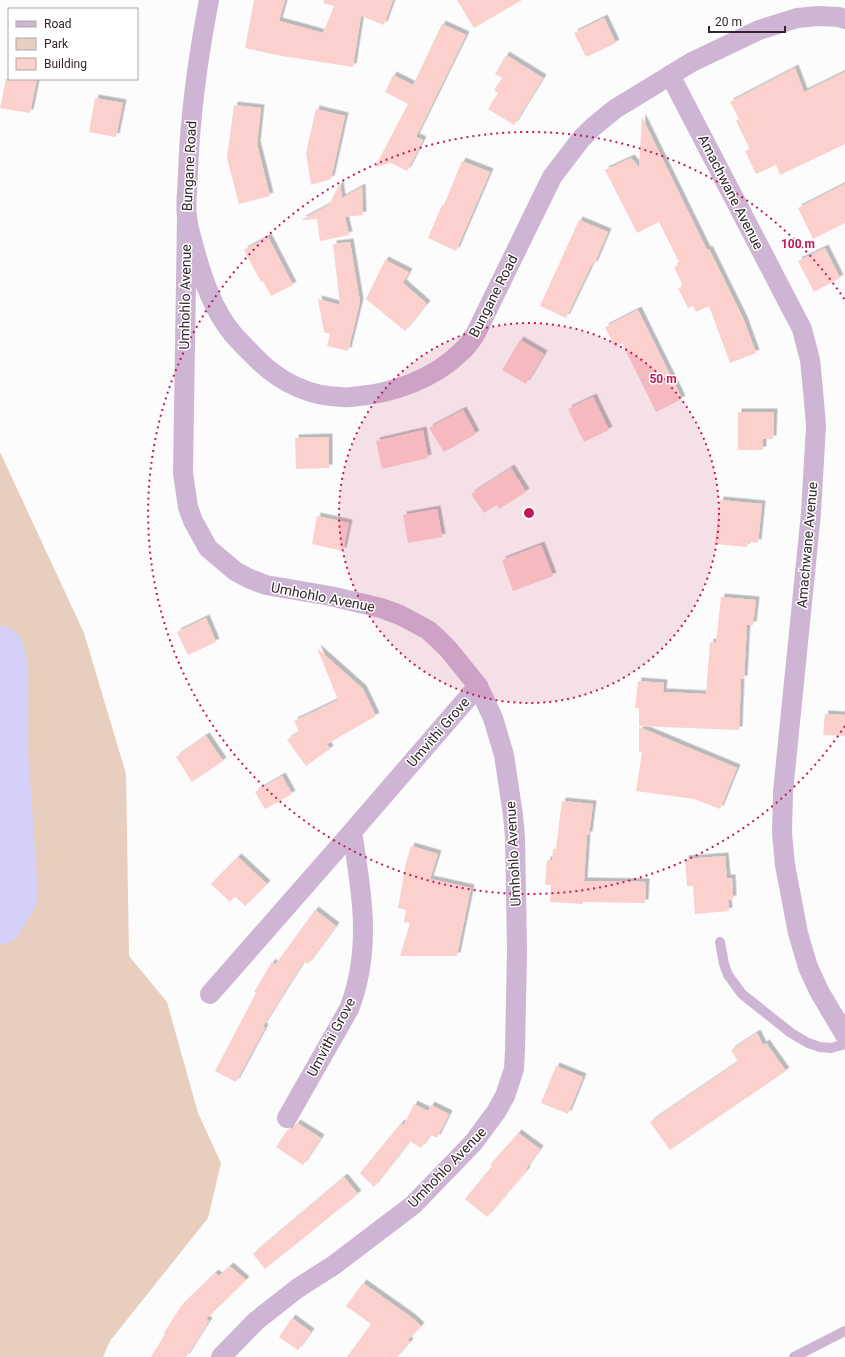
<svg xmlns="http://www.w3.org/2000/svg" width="845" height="1357" viewBox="0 0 845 1357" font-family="Roboto,sans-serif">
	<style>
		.green { fill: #e8cebe }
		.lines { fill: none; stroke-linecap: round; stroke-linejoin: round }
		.river { stroke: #d4d0f9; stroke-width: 46 }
		.building { fill: #fcd0cd; filter: url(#shadow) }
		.lane { stroke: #cfb5d4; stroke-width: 10 }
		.street { stroke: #cfb5d4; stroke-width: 20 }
		.ring { fill: none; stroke: #c2185b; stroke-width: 2; stroke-dasharray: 2 4 }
		.labels { text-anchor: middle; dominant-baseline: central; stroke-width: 3; stroke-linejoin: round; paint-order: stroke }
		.street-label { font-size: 14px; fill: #33252b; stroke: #fff }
		.centre { fill: #c2185b; stroke: #fff; stroke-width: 2 }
		.ring-label { font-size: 12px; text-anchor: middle; font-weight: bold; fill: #c2185b; stroke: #fff; stroke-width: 3; stroke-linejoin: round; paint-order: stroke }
	</style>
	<defs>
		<filter id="shadow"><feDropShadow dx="3.5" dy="-3.5" stdDeviation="0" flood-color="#0004"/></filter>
	</defs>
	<rect width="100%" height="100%" fill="#fcfcfc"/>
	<polygon class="green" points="0,452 84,633 126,774 129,956 167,1002 198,1113 221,1163 208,1218 110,1341 103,1357 0,1357"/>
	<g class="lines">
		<polyline class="river" points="0,649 4,662 5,752 15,896 0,921"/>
	</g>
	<g class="building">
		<polygon points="254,0 285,0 279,21 323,33 334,6 323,3 324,0 393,0 384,25 361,16 353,67 276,55 245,48"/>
		<polygon points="457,0 522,0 474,28"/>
		<polygon points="604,18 616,43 586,57 574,33"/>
		<polygon points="442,24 466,35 416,137 423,140 407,171 391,163 375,167 408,104 385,92 393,75 413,85"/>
		<polygon points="506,55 543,78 514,125 488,109 498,93 494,90 502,78 495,74"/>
		<polygon points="795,68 804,92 845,72 845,144 780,175 776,165 756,174 745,151 750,149 736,121 739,119 730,102"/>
		<polygon points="6,79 37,79 30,113 0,108"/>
		<polygon points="95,98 123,103 116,137 89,132"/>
		<polygon points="234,105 261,108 257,144 270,196 239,204 227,158"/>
		<polygon points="316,109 345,116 331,179 311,185 306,153"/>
		<polygon points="642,117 707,250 709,249 744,320 756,353 730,363 709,306 696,312 693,306 688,308 678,288 683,286 674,267 680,264 659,222 637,233 605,170 631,158 639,167"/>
		<polygon points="462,161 490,172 456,251 428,238 442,205 444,205"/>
		<polygon points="340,183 342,198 362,187 363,215 345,217 349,235 320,241 317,219 301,220 329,205"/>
		<polygon points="845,184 845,223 813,239 798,208"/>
		<polygon points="579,220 608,232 594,265 592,264 566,318 540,306"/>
		<polygon points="268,237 293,285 271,296 263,281 261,282 244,250"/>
		<polygon points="350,242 360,302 348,351 327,346 330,334 324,332 318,299 340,305 333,244"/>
		<polygon points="825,248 840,278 814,292 798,261"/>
		<polygon points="385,260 409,272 403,283 427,304 405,331 366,299"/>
		<polygon points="638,310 682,399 656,412 622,343 615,347 605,327"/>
		<polygon points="520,340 544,354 526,384 502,370"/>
		<polygon points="593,397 609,430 584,442 568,409"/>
		<polygon points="463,410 476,434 444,452 429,428"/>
		<polygon points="738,412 774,412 773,439 763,439 763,450 738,450"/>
		<polygon points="423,430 428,458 382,469 376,441"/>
		<polygon points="329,437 329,468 296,469 295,438"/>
		<polygon points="511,468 526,492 499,509 497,505 484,513 471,494"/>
		<polygon points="720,500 762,504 758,543 748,542 747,547 715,544"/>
		<polygon points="437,509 442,537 408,543 403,515"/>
		<polygon points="317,516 349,523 343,551 312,544"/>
		<polygon points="541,545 553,576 513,591 502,560"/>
		<polygon points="721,597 756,600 753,625 747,625 744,679 741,679 739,730 639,726 639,708 635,708 638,681 664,683 663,692 706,694 710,642 716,643"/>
		<polygon points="206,618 216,642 188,655 177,632"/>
		<polygon points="317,648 363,689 376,716 327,744 330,749 306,766 287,740 299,732 294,721 338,700"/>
		<polygon points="825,714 845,715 845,736 823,735"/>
		<polygon points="639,727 737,768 720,809 694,799 636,791 642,752 639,752"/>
		<polygon points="206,736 223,761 192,782 176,757"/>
		<polygon points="282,776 292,794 265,809 255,792"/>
		<polygon points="562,801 593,804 589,835 587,835 584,881 646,882 645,903 583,902 583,904 550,902 551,885 545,885 547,860 552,860 553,849 556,849"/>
		<polygon points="411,846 438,854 430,879 471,888 457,956 400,956 410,923 404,922 406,910 398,908 406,863"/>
		<polygon points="725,856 727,878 732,878 733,899 728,900 729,911 695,914 693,886 687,886 685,859"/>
		<polygon points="238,857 267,884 245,906 235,896 230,902 211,884"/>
		<polygon points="315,910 336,926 308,964 304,961 263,1026 265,1028 236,1082 215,1071 256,993 254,992 272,962 275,965"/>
		<polygon points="757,1033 763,1045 766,1043 786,1071 670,1150 650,1122 738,1062 731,1050"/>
		<polygon points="556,1066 583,1077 568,1114 541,1103"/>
		<polygon points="414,1104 428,1111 431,1105 449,1114 437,1138 430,1135 421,1148 410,1141 374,1187 360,1173 401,1123 404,1125"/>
		<polygon points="297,1123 321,1138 303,1165 276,1147 288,1129 293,1128"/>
		<polygon points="518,1133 540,1149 526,1169 527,1170 487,1217 465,1199 492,1166 490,1165"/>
		<polygon points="344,1177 358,1194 265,1269 253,1254"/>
		<polygon points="230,1266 246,1280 206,1319 209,1321 186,1357 151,1357 165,1334 164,1333 181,1306 215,1273 219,1276"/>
		<polygon points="363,1283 411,1317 421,1326 408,1340 410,1342 397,1357 347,1357 371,1324 346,1306"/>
		<polygon points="292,1318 311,1332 298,1350 279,1337"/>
	</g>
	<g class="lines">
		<g class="lane">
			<polyline points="720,942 724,964 728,975 742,994 791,1033 808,1043 820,1047 831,1048 845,1044"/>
			<polyline points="794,1357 845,1331"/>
		</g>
		<g class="street">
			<path d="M209 0C198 57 190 114 188 173 188 187 185 203 187 217 188 228 192 240 195 251 203 280 213 310 233 334 239 341 246 348 252 354 278 382 312 399 351 397 391 394 433 380 462 351 468 346 472 339 476 333L552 177 581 139 593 127 615 109 692 62 759 30 797 18 818 16 839 17 845 19"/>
			<polyline points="670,75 802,329 810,360 813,390 816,426 811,513 783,792 782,833 785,865 798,933 808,967 819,991 845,1035"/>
			<polyline points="187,217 183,473 188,507 193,521 208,548 235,571 250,579 266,585 330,596 381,608 400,615 428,630 438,639 449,650 478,686 493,718 504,755 513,815 515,837 517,950 515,1050 514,1069 505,1096 496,1112 473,1143 413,1205 334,1265 298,1288 256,1321 221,1357"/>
			<polyline points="210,994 352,832 478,686"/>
			<path d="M287 1118 349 1009C372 951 362 892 352 832"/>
		</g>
	</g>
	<circle cx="529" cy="513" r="190" fill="#c2185b" fill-opacity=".12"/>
	<g class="ring">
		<circle cx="529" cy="513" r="190"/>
		<path d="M845 726A381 381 0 1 1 845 300"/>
	</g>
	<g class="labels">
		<g class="street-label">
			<text transform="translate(189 166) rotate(-87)">Bungane Road</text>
			<text transform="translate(731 192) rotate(63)">Amachwane Avenue</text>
			<text transform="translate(493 296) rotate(-63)">Bungane Road</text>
			<text transform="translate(185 297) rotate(-89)">Umhohlo Avenue</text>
			<text transform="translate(807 545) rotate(-85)">Amachwane Avenue</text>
			<text transform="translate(323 597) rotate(11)">Umhohlo Avenue</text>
			<text transform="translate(438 732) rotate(-49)">Umvithi Grove</text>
			<text transform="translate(513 854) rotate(-93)">Umhohlo Avenue</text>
			<text transform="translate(331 1037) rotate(-62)">Umvithi Grove</text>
			<text transform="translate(447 1167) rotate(-46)">Umhohlo Avenue</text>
		</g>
	</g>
	<circle cx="529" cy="513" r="6" class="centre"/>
	<g class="ring-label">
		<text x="798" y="248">100 m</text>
		<text x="663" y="383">50 m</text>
	</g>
	<rect x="8" y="8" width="130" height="72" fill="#ffffff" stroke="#ada8aa"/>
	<rect x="16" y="21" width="20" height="6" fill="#cfb5d4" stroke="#ada8aa"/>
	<text x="44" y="28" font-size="12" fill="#33252b">Road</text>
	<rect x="16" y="38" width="20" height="12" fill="#e8cebe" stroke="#ada8aa"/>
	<text x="44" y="48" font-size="12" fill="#33252b">Park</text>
	<rect x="16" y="58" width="20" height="12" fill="#fcd0cd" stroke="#ada8aa"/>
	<text x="44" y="68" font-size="12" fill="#33252b">Building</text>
	<path d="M709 26v6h76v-6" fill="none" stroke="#33252b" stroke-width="2"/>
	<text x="715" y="26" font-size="12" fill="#33252b" stroke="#ffffff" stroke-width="3" paint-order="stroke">20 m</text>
</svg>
